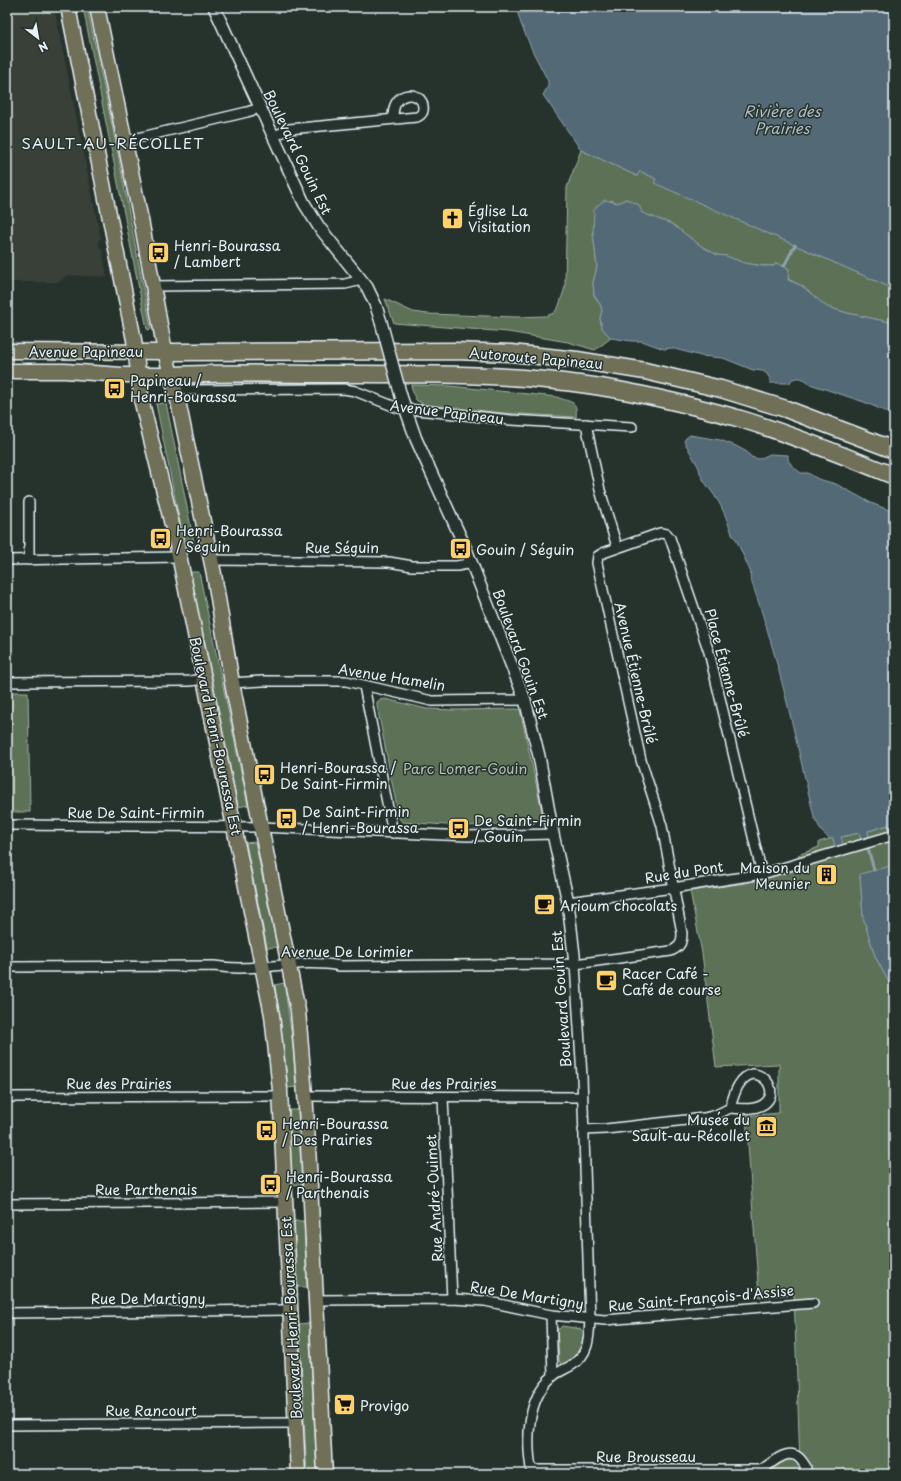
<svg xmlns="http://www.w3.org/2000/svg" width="901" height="1481" viewBox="0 0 901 1481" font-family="'Playpen Sans',sans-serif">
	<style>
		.built { fill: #394038 }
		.green { fill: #5c7154; stroke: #a2b1a6 }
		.water { fill: #526a76; stroke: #8ea0aa }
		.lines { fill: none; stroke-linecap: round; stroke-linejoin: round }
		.stream { stroke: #8ea0aa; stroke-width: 3 }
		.minor-casing { stroke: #e8f1f8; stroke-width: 12 }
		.tertiary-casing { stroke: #e8f1f8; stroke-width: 14 }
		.primary-casing { stroke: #e8f1f8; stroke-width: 17 }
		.motorway-casing { stroke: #e8f1f8; stroke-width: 19 }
		.minor { stroke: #26332d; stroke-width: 9 }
		.tertiary { stroke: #26332d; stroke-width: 11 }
		.primary { stroke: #706f59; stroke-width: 14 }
		.motorway { stroke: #706f59; stroke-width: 16 }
		.tertiary-bridge-casing { stroke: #e8f1f8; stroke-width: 14; stroke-linecap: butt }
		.tertiary-bridge { stroke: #26332d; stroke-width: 11 }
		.labels { text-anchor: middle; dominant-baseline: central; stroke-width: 3; stroke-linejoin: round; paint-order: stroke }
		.street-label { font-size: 14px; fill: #e8f1f8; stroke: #26332d }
		.poi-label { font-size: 14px; fill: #e8f1f8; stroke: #26332d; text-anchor: start }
		.park-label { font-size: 14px; fill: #b0beb6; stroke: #26332d }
		.water-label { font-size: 15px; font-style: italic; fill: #acbbc4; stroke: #26332d }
		.neighbourhood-label { font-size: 15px; letter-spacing: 1px; fill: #e8f1f8; stroke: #26332d }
	</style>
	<rect width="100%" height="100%" fill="#26332d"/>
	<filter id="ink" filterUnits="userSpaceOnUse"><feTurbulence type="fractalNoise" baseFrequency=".025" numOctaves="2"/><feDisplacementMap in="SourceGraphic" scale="8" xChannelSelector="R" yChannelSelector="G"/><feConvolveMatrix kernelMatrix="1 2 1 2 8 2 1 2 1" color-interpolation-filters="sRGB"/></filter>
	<g filter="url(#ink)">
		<polygon class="built" points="7,7 54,7 101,239 98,240 100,249 102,249 107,277 67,275 59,282 7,282"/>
		<g class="green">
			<polygon points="83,7 87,7 117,149 151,328 149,330 147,329"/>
			<polygon points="581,150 637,176 640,171 656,179 655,183 894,289 894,323 847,313 827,307 802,286 788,279 788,268 776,263 774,266 763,266 744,263 726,256 717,255 701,246 672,224 641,213 639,205 626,199 618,203 611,200 593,232 597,267 593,283 594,295 601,306 602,311 600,318 602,328 611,338 595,350 568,342 508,332 394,323 385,299 413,312 428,314 516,317 546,316 554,313 559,306 565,287 567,187"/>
			<path d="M411 385 450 386 557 397C570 403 578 399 576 417L503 413 421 404V402L417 401 414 396Z"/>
			<polygon points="166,403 195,547 185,547 156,404"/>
			<polygon points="190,572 199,572 248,805 238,807"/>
			<polygon points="7,692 28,692 30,812 7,812"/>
			<polygon points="385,699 427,709 455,710 517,709 520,710 542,811 539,820 532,824 461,826 402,822 399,818 377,706 377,702 380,700"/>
			<path d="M889 825 890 831 894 830V865L860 875 863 917 875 956 894 992V1474H778L772 1469C781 1462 789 1456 800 1463L794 1294 759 1297 746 1116 779 1113V1064L716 1067 702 953 690 891 746 883 801 869 798 855 819 847V842L833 838 836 846 841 837 859 833 861 839 869 837 868 831Z"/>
			<polygon points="255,842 277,947 267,948 246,843"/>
			<polygon points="284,983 293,1044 296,1087 288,1088 284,1049 275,985"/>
			<polygon points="289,1110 298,1110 302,1184 292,1185"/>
			<polygon points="294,1221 304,1221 307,1287 297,1287"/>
			<polygon points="309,1323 317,1474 307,1474 299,1324"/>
			<path d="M562 1326 581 1329 583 1332H585C582 1351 580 1355 565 1365L561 1364 559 1360 557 1329H559Z"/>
		</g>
		<g class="water">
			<polygon points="516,7 894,7 894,289 654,183 656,179 640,171 637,176 581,150 543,95 548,86 548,81 533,52 521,24"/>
			<path d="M626 199 639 205 642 213 672 224 701 246 717 255 726 256 744 263 763 266H774L776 263 789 269 788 280 802 286 827 307 847 313 894 323V415L864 402 810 384C805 378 798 376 791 380L790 383H770V379L767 374 763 371 753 370 723 358 701 356 671 348 664 349 642 341H631L611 338 602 328 600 318 602 311 601 306 594 295 593 283 597 267 593 232 594 210 598 205 605 200 618 203Z"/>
			<path d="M690 435 720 440 736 446 747 452 751 457 759 459 770 454 788 455V460L793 467 801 473H808L818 479 836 484 871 503 894 512V830L890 831 888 825 868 831 869 837 861 839 859 833 841 837 843 845 835 847 833 838 830 839 822 832 814 817C795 736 778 655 750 577L751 573 736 539 733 536C728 524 724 509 716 498 710 488 700 479 699 468L684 441 686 438Z"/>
			<polygon points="894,865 894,992 875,956 863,917 860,874"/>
		</g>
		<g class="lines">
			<g class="stream">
				<polyline points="784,266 795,245"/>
				<polyline points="865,838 874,870"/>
			</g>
			<defs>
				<g id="minor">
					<path d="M273 137 289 129 417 117C424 114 424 108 422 102 416 92 402 93 396 103 393 108 393 114 393 119"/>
					<polyline points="125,141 247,112 260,108"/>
					<polyline points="153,286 345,284 362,280"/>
					<polyline points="172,376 187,390 344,389 355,391 398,408 511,420 632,427"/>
					<polyline points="586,424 600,490 617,547"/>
					<polyline points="29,502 29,560"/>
					<polyline points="7,560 179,557"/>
					<polyline points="211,560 389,562 412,566 457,566 472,563"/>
					<polyline points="7,682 190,681 204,679"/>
					<polyline points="232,683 262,681 346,681 432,701 525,700"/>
					<polyline points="364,686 393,833"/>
					<polyline points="7,825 261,827 467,836 553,834"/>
					<polyline points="568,902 673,888 762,874 894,835"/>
					<path d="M7 967 214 966C256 973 298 958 340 966L575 964 671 951C680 947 682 943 682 933L662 826 641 760 597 563 598 556 603 553 660 533 667 534 670 538 709 652 762 874"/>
					<path d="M753 1074C768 1075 778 1094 764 1104 756 1110 739 1109 730 1108 734 1095 738 1077 753 1074Z"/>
					<polyline points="306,1096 582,1097"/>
					<polyline points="7,1097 280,1096"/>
					<polyline points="443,1097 452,1299"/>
					<polyline points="583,1130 606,1129 704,1118 716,1115 730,1108"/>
					<polyline points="7,1204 285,1202"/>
					<polyline points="316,1300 452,1299 485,1301 551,1315 605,1320 813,1303"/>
					<polyline points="7,1313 290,1310"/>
					<polyline points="551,1315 553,1376"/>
					<polyline points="7,1425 296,1423"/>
					<polyline points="531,1470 761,1470 768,1474"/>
					<path d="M761 1470C771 1464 786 1448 798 1457 801 1459 804 1464 806 1467L804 1474"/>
					<path d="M532 1474C526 1442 526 1398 553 1376 559 1371 566 1369 572 1365 589 1354 589 1338 590 1319L582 1076 575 964"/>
				</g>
				<g id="tertiary">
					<polyline points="214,7 304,203 319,227 367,287 376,306 381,322"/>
					<polyline points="401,396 416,439 466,549 525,700 539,756 553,834 568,902 575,964"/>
				</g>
				<g id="primary">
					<polyline points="68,7 134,340 142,403 177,545 272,1015 280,1090 298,1474"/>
					<polyline points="97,7 142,225 165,352 178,401 214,574 232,683 298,1011 306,1107 325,1474"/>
					<polyline points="7,351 165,352"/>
					<polyline points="7,371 65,371 122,375 171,375"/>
				</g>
				<g id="motorway">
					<polyline points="165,352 454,351 511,353 577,360 645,371 721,389 786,409 894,450"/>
					<path d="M171 375C229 372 287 374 345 374 440 374 535 373 629 392 668 400 707 409 744 420 795 436 845 456 894 476"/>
				</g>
			</defs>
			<use href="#minor" class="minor-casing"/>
			<use href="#tertiary" class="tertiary-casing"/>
			<use href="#primary" class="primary-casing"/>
			<use href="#motorway" class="motorway-casing"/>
			<use href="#minor" class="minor"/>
			<use href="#tertiary" class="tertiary"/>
			<use href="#primary" class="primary"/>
			<use href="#motorway" class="motorway"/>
			<defs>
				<polyline id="tertiary-bridge" points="381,322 401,396"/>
			</defs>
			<use href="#tertiary-bridge" class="tertiary-bridge-casing"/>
			<use href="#tertiary-bridge" class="tertiary-bridge"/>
		</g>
	</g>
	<defs>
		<symbol id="church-square" viewBox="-11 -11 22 22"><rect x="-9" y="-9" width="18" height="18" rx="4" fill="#ffd166" stroke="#26332d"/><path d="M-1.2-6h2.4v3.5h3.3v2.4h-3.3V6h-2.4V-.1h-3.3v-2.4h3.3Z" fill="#111"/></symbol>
		<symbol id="bus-square" viewBox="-11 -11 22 22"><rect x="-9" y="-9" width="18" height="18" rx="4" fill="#ffd166" stroke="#26332d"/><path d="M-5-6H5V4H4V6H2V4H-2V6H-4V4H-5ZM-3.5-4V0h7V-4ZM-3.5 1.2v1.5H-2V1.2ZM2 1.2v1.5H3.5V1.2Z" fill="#111"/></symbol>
		<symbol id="building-square" viewBox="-11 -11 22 22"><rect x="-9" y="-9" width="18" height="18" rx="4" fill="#ffd166" stroke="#26332d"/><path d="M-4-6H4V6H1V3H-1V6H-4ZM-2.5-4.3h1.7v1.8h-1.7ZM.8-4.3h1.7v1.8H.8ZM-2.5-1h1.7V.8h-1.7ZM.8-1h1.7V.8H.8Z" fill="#111"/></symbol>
		<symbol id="cafe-square" viewBox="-11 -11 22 22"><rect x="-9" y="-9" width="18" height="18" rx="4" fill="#ffd166" stroke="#26332d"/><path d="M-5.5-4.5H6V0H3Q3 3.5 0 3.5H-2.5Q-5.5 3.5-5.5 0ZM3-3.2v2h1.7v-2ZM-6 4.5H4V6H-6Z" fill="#111"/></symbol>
		<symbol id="museum-square" viewBox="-11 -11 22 22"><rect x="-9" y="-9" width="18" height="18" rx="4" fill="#ffd166" stroke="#26332d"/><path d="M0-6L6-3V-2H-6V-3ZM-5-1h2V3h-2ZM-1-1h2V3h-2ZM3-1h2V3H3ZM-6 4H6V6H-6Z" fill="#111"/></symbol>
		<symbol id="supermarket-square" viewBox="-11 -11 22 22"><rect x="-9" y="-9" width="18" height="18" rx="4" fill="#ffd166" stroke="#26332d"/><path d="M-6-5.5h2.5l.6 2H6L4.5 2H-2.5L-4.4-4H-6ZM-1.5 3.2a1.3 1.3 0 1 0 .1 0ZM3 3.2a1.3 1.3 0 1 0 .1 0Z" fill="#111"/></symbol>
	</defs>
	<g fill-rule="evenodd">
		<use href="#church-square" x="440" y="206" width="25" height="25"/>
		<use href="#bus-square" x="146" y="240" width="25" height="25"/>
		<use href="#bus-square" x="102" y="376" width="25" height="25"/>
		<use href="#bus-square" x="148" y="526" width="25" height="25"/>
		<use href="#bus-square" x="448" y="536" width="25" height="25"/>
		<use href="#bus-square" x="252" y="762" width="25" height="25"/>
		<use href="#bus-square" x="274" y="806" width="25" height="25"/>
		<use href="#bus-square" x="446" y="816" width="25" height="25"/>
		<use href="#building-square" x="814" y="862" width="25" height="25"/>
		<use href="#cafe-square" x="532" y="892" width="25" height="25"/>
		<use href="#cafe-square" x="594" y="968" width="25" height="25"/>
		<use href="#museum-square" x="754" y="1114" width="25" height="25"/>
		<use href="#bus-square" x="254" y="1118" width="25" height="25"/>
		<use href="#bus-square" x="258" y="1172" width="25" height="25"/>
		<use href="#supermarket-square" x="332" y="1392" width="25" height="25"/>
	</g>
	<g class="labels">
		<g class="street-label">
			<text transform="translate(298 152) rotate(64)">Boulevard Gouin Est</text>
			<text x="86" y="351">Avenue Papineau</text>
			<text transform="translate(536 358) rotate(5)">Autoroute Papineau</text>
			<text transform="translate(447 412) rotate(7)">Avenue Papineau</text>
			<text x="342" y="547">Rue Séguin</text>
			<text transform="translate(521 654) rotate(70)">Boulevard Gouin Est</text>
			<text transform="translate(636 673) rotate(77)">Avenue Étienne-Brûlé</text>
			<text transform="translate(727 673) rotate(75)">Place Étienne-Brûlé</text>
			<text transform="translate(392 677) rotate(9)">Avenue Hamelin</text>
			<text transform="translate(216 736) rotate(78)">Boulevard Henri-Bourassa Est</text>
			<text x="136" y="812">Rue De Saint-Firmin</text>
			<text transform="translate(684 872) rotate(-9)">Rue du Pont</text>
			<text x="347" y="951">Avenue De Lorimier</text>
			<text transform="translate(561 999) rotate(-94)">Boulevard Gouin Est</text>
			<text x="119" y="1083">Rue des Prairies</text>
			<text x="444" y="1083">Rue des Prairies</text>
			<text x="146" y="1189">Rue Parthenais</text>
			<text transform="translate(434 1198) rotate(-93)">Rue André-Ouimet</text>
			<text transform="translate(527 1295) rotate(9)">Rue De Martigny</text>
			<text x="148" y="1298">Rue De Martigny</text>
			<text transform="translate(701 1298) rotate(-5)">Rue Saint-François-d'Assise</text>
			<text transform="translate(291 1318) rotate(-93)">Boulevard Henri-Bourassa Est</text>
			<text x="151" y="1410">Rue Rancourt</text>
			<text x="646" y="1456">Rue Brousseau</text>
		</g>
		<g class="poi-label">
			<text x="468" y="210">Église La<tspan x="468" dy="16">Visitation</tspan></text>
			<text x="174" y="245">Henri-Bourassa<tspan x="174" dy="16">/ Lambert</tspan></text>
			<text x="130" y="380">Papineau /<tspan x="130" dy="16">Henri-Bourassa</tspan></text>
			<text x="176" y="530">Henri-Bourassa<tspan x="176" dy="16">/ Séguin</tspan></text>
			<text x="476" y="549">Gouin / Séguin</text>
			<text x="280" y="767">Henri-Bourassa /<tspan x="280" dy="16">De Saint-Firmin</tspan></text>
			<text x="302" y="811">De Saint-Firmin<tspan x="302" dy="16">/ Henri-Bourassa</tspan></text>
			<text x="474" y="820">De Saint-Firmin<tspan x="474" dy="16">/ Gouin</tspan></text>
			<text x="810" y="867" text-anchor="end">Maison du<tspan x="810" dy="16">Meunier</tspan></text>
			<text x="560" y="905">Arioum chocolats</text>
			<text x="622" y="973">Racer Café -<tspan x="622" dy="16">Café de course</tspan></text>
			<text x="750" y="1119" text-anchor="end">Musée du<tspan x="750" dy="16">Sault-au-Récollet</tspan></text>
			<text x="282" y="1123">Henri-Bourassa<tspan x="282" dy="16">/ Des Prairies</tspan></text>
			<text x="286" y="1176">Henri-Bourassa<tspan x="286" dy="16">/ Parthenais</tspan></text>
			<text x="360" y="1405">Provigo</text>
		</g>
		<g class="park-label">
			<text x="465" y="768">Parc Lomer-Gouin</text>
		</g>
		<g class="water-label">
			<text x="782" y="110">Rivière des<tspan x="782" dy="17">Prairies</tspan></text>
		</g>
		<g class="neighbourhood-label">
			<text x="113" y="142">SAULT-AU-RÉCOLLET</text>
		</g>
	</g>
	<rect width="901" height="1481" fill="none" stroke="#26332d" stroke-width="24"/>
	<rect x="12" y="12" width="877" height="1457" fill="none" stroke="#e8f1f8" stroke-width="1.5" filter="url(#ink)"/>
	<g transform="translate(38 38) rotate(149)" stroke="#26332d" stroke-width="3" paint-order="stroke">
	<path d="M0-3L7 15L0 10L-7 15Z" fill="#e8f1f8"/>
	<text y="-6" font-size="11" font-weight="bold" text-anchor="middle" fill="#e8f1f8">N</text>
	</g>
</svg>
